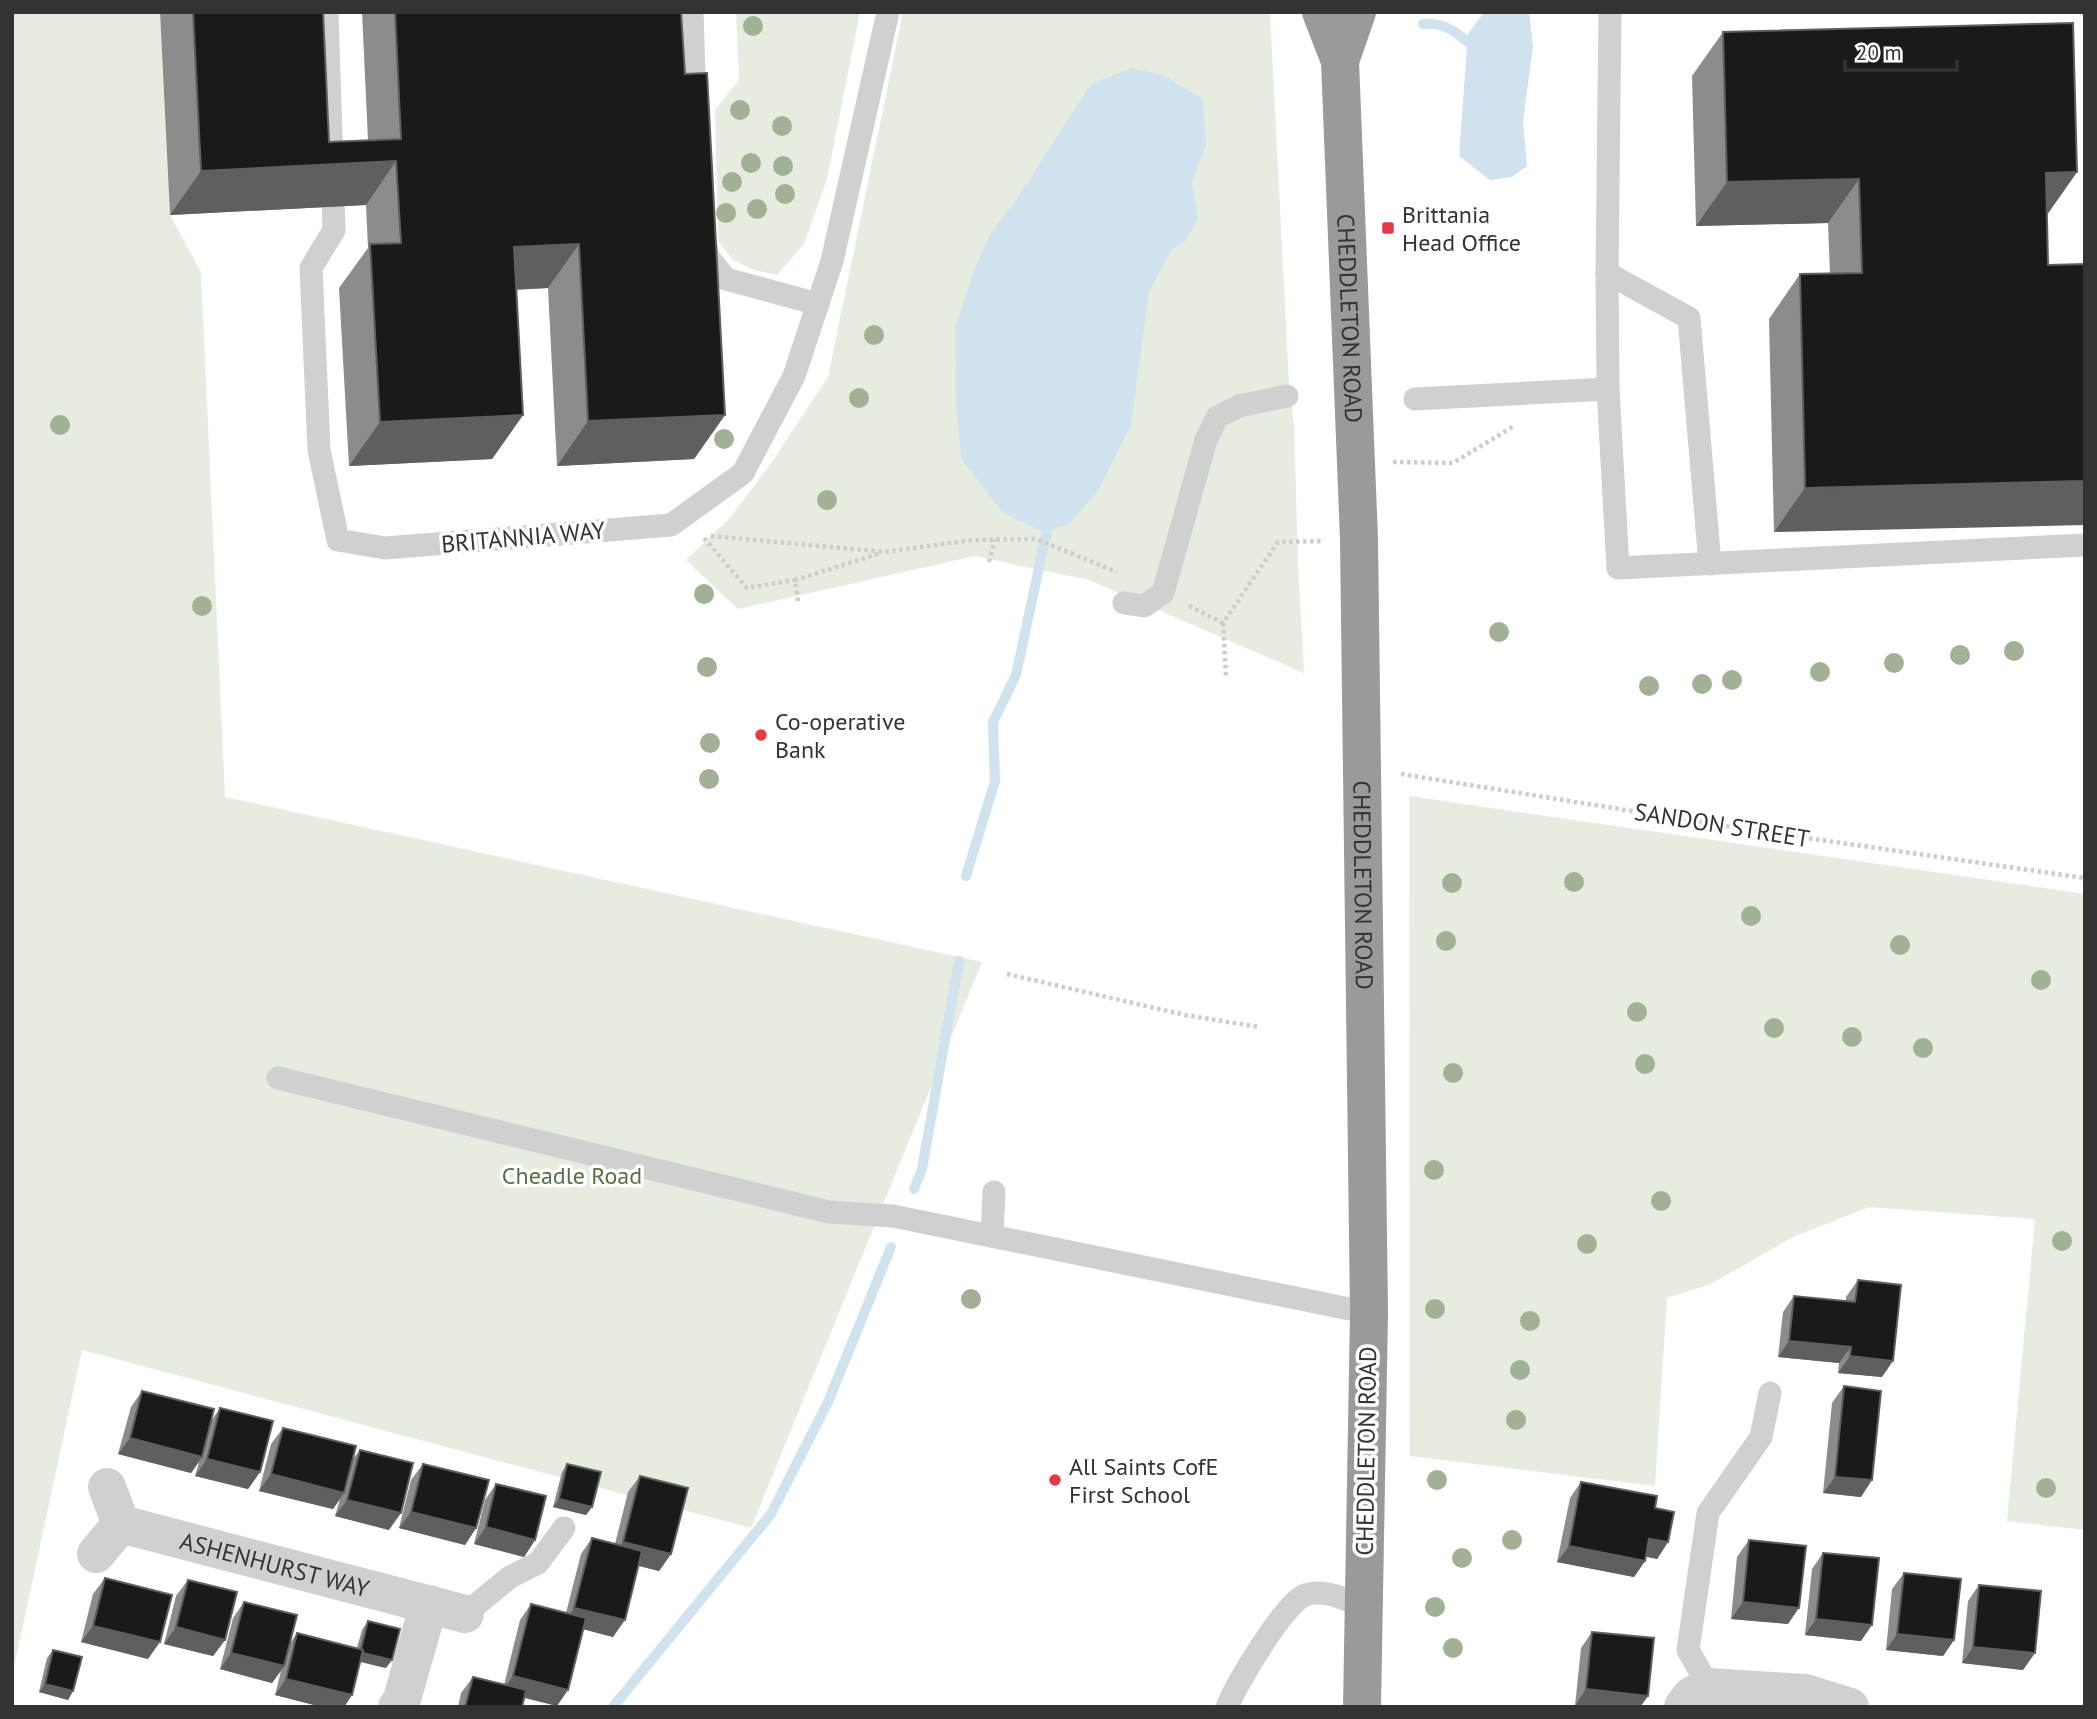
<svg xmlns="http://www.w3.org/2000/svg" width="2097" height="1719" viewBox="0 0 2097 1719" font-family="'PT Sans',sans-serif">
	<style>
		.green { fill: #e6ecdf }
		.water { fill: #cfe2ee }
		.lines { fill: none; stroke-linecap: round; stroke-linejoin: round }
		.stream { stroke: #cfe2ee; stroke-width: 10 }
		.path { stroke: #cdcdcd; stroke-width: 4.5; stroke-dasharray: 3.5 3.5; stroke-linecap: butt }
		.lane { stroke: #d0d0d0; stroke-width: 23 }
		.street { stroke: #d0d0d0; stroke-width: 38 }
		.highway { stroke: #9a9a9a; stroke-width: 38 }
		.tree { fill: #a2b095 }
		.wall { fill: #8c8c8c }
		.shaded-wall { fill: #5f5f5f }
		.building { fill: #1a1a1a; stroke: #5f5f5f; stroke-width: 2 }
		.poi-dot { fill: #e63946; stroke: #fff; stroke-width: 2.5 }
		.labels { text-anchor: middle; dominant-baseline: central; stroke-width: 7; stroke-linejoin: round; paint-order: stroke }
		.poi-label { font-size: 24px; fill: #333; stroke: #fff; text-anchor: start }
		.street-label { font-size: 24px; fill: #333; stroke: #fff }
		.park-label { font-size: 24px; fill: #56703f; stroke: #fff }
	</style>
	<rect width="100%" height="100%" fill="#fff"/>
	<g class="green">
		<polygon points="12,12 160,12 170,215 201,272 225,797 982,962 751,1528 82,1350 12,1677"/>
		<polygon points="736,12 860,12 827,179 804,244 777,275 754,270 733,260 718,241 715,110 739,80"/>
		<polygon points="903,12 1270,12 1289,383 1294,424 1298,562 1304,673 1089,580 975,556 738,609 686,560 728,520 770,465 828,377"/>
		<polygon points="1409,796 2085,894 2085,1530 2007,1521 2035,1219 1869,1207 1793,1237 1711,1284 1667,1298 1655,1486 1410,1456"/>
	</g>
	<g class="water">
		<polygon points="1484,12 1529,12 1533,46 1523,121 1527,166 1512,177 1490,180 1459,156 1468,34"/>
		<polygon points="1131,68 1163,75 1203,99 1206,145 1192,181 1198,220 1185,241 1171,250 1149,292 1131,425 1098,491 1070,523 1046,533 1002,512 961,458 956,405 955,328 976,265 992,231 1014,203 1091,84"/>
	</g>
	<g class="lines">
		<g class="stream">
			<path d="M1423 24C1448 22 1460 36 1478 50"/>
			<polyline points="966,876 995,781 993,722 1016,675 1049,521"/>
			<polyline points="914,1189 922,1169 959,961"/>
			<polyline points="613,1707 771,1514 828,1402 891,1247"/>
		</g>
		<g class="path">
			<polyline points="1393,462 1453,463 1514,426"/>
			<polyline points="711,536 885,552 972,540 1036,539 1117,572"/>
			<polyline points="704,538 747,588 795,580"/>
			<polyline points="989,562 995,540"/>
			<polyline points="798,601 795,580 881,553"/>
			<polyline points="1189,606 1223,623 1278,542 1323,541"/>
			<polyline points="1223,623 1226,677"/>
			<polyline points="1401,774 1738,828 2085,878"/>
			<polyline points="1007,974 1185,1015 1259,1027"/>
		</g>
		<g class="lane">
			<polyline points="327,12 334,230 311,268 319,450 338,540 385,548 671,525 743,473 794,376 832,261 888,12"/>
			<polyline points="692,12 695,105"/>
			<polyline points="1610,12 1607,273 1608,389 1618,568 2085,545"/>
			<polyline points="705,240 708,257 726,279 818,304"/>
			<polyline points="1607,273 1689,318 1710,564"/>
			<polyline points="1415,399 1608,389"/>
			<polyline points="1124,603 1144,606 1163,593 1206,440 1217,417 1239,406 1287,396"/>
			<polyline points="278,1078 829,1212 893,1216 1369,1313"/>
			<polyline points="992,1236 994,1192"/>
			<polyline points="465,1614 510,1577 538,1563 564,1528"/>
			<polyline points="1709,1687 1688,1650 1708,1513 1761,1437 1770,1393"/>
			<path d="M1227 1707C1236 1685 1284 1603 1305 1595 1324 1588 1346 1600 1363 1606"/>
		</g>
		<g class="street">
			<path id="s1" d="M121 1524 465 1614"/>
			<polyline points="96,1554 121,1524 107,1487"/>
			<polyline points="397,1707 402,1699 429,1604"/>
			<polyline points="1683,1707 1691,1696 1709,1687 1805,1693 1850,1707"/>
		</g>
		<g class="highway">
			<path id="s2" d="M1321 12 1340 61 1359 539 1369 1313 1362 1707"/>
			<polyline points="1340,61 1357,12"/>
		</g>
	</g>
	<g class="tree">
		<circle cx="753" cy="26" r="10"/>
		<circle cx="740" cy="110" r="10"/>
		<circle cx="782" cy="126" r="10"/>
		<circle cx="751" cy="163" r="10"/>
		<circle cx="783" cy="166" r="10"/>
		<circle cx="732" cy="182" r="10"/>
		<circle cx="785" cy="194" r="10"/>
		<circle cx="757" cy="209" r="10"/>
		<circle cx="726" cy="213" r="10"/>
		<circle cx="874" cy="335" r="10"/>
		<circle cx="859" cy="398" r="10"/>
		<circle cx="60" cy="425" r="10"/>
		<circle cx="724" cy="439" r="10"/>
		<circle cx="827" cy="500" r="10"/>
		<circle cx="704" cy="594" r="10"/>
		<circle cx="202" cy="606" r="10"/>
		<circle cx="1499" cy="632" r="10"/>
		<circle cx="2014" cy="651" r="10"/>
		<circle cx="1960" cy="655" r="10"/>
		<circle cx="1894" cy="663" r="10"/>
		<circle cx="707" cy="667" r="10"/>
		<circle cx="1820" cy="672" r="10"/>
		<circle cx="1732" cy="680" r="10"/>
		<circle cx="1702" cy="684" r="10"/>
		<circle cx="1649" cy="686" r="10"/>
		<circle cx="710" cy="743" r="10"/>
		<circle cx="709" cy="779" r="10"/>
		<circle cx="1574" cy="882" r="10"/>
		<circle cx="1452" cy="883" r="10"/>
		<circle cx="1751" cy="916" r="10"/>
		<circle cx="1446" cy="941" r="10"/>
		<circle cx="1900" cy="945" r="10"/>
		<circle cx="2041" cy="980" r="10"/>
		<circle cx="1637" cy="1012" r="10"/>
		<circle cx="1774" cy="1028" r="10"/>
		<circle cx="1852" cy="1037" r="10"/>
		<circle cx="1923" cy="1048" r="10"/>
		<circle cx="1645" cy="1064" r="10"/>
		<circle cx="1453" cy="1073" r="10"/>
		<circle cx="1434" cy="1170" r="10"/>
		<circle cx="1661" cy="1201" r="10"/>
		<circle cx="2062" cy="1241" r="10"/>
		<circle cx="1587" cy="1244" r="10"/>
		<circle cx="971" cy="1299" r="10"/>
		<circle cx="1435" cy="1309" r="10"/>
		<circle cx="1530" cy="1321" r="10"/>
		<circle cx="1520" cy="1370" r="10"/>
		<circle cx="1516" cy="1420" r="10"/>
		<circle cx="1437" cy="1480" r="10"/>
		<circle cx="2046" cy="1488" r="10"/>
		<circle cx="1512" cy="1540" r="10"/>
		<circle cx="1462" cy="1558" r="10"/>
		<circle cx="1435" cy="1607" r="10"/>
		<circle cx="1453" cy="1648" r="10"/>
	</g>
	<g class="wall">
		<polygon points="160,12 323,12 329,142 368,140 362,12 681,12 685,74 725,415 694,459 557,466 548,288 516,290 523,415 492,459 349,466 339,288 368,248 366,205 170,215"/>
		<polygon points="1723,32 2077,172 2047,215 1774,532 1769,319 1800,274 1830,274 1828,223 1696,226 1692,76"/>
		<polygon points="1858,1280 1882,1377 1838,1373 1839,1363 1778,1357 1783,1312 1794,1296 1846,1301 1846,1297"/>
		<polygon points="1844,1386 1861,1497 1823,1493 1832,1403"/>
		<polygon points="142,1391 212,1420 220,1408 260,1472 248,1489 195,1476 199,1462 191,1473 118,1454 131,1407"/>
		<polygon points="283,1428 352,1460 360,1450 389,1530 335,1516 340,1499 333,1509 259,1491 271,1444"/>
		<polygon points="423,1464 476,1528 465,1545 399,1528 411,1480"/>
		<polygon points="567,1464 592,1507 586,1515 553,1507 562,1472"/>
		<polygon points="640,1476 671,1554 659,1571 639,1566 613,1637 583,1629 557,1706 525,1698 522,1707 458,1707 461,1693 473,1677 504,1685 520,1620 531,1604 566,1613 581,1554 592,1538 615,1544 628,1492"/>
		<polygon points="1581,1482 1655,1508 1668,1542 1657,1559 1646,1556 1645,1561 1634,1577 1557,1562 1570,1498"/>
		<polygon points="496,1484 535,1540 524,1557 474,1544 485,1500"/>
		<polygon points="1749,1540 1788,1624 1731,1619 1737,1557"/>
		<polygon points="1823,1553 1861,1641 1805,1635 1812,1569"/>
		<polygon points="1904,1573 1954,1640 1943,1656 1886,1650 1892,1589"/>
		<polygon points="105,1578 148,1659 81,1642 93,1594"/>
		<polygon points="188,1580 225,1640 213,1656 164,1644 176,1596"/>
		<polygon points="1979,1585 2023,1670 1962,1663 1968,1601"/>
		<polygon points="244,1602 289,1645 297,1633 357,1648 362,1630 368,1621 386,1668 360,1662 352,1695 344,1707 322,1707 275,1695 281,1671 272,1683 220,1669 233,1618"/>
		<polygon points="1592,1632 1648,1696 1640,1707 1586,1707 1575,1706 1581,1648"/>
		<polygon points="53,1650 73,1691 68,1700 39,1692 47,1658"/>
	</g>
	<g class="shaded-wall">
		<polygon points="396,161 366,205 170,215 201,171"/>
		<polygon points="2077,172 2046,216 2046,173"/>
		<polygon points="1859,179 1828,223 1696,226 1727,182"/>
		<polygon points="579,244 548,288 483,291 514,247"/>
		<polygon points="523,415 492,459 349,466 380,422"/>
		<polygon points="725,415 694,459 557,466 588,421"/>
		<polygon points="2085,481 2085,525 1774,532 1805,488"/>
		<polygon points="1789,1341 1851,1347 1839,1363 1778,1357"/>
		<polygon points="1850,1356 1893,1361 1882,1377 1838,1373"/>
		<polygon points="130,1438 202,1457 191,1473 118,1454"/>
		<polygon points="207,1459 260,1472 248,1489 195,1476"/>
		<polygon points="271,1474 344,1493 333,1509 259,1491"/>
		<polygon points="1835,1477 1872,1480 1861,1497 1823,1493"/>
		<polygon points="559,1499 592,1507 586,1515 553,1507"/>
		<polygon points="347,1500 401,1513 389,1530 335,1516"/>
		<polygon points="411,1512 476,1528 465,1545 399,1528"/>
		<polygon points="486,1527 535,1540 524,1557 474,1544"/>
		<polygon points="1649,1539 1668,1542 1657,1559 1638,1555"/>
		<polygon points="623,1542 671,1554 659,1571 612,1559"/>
		<polygon points="1569,1546 1645,1561 1634,1577 1557,1562"/>
		<polygon points="1743,1602 1799,1608 1788,1624 1731,1619"/>
		<polygon points="574,1608 625,1620 613,1637 563,1624"/>
		<polygon points="1816,1619 1872,1625 1861,1641 1805,1635"/>
		<polygon points="93,1626 160,1642 148,1659 81,1642"/>
		<polygon points="176,1627 225,1640 213,1656 164,1644"/>
		<polygon points="1897,1634 1954,1640 1943,1656 1886,1650"/>
		<polygon points="1973,1647 2035,1653 2023,1670 1962,1663"/>
		<polygon points="360,1652 392,1660 386,1668 354,1660"/>
		<polygon points="231,1653 284,1666 272,1683 220,1669"/>
		<polygon points="513,1676 568,1690 557,1706 502,1692"/>
		<polygon points="286,1679 352,1695 344,1707 322,1707 275,1695"/>
		<polygon points="45,1684 73,1691 68,1700 39,1692"/>
		<polygon points="1586,1689 1648,1696 1640,1707 1586,1707 1575,1706"/>
	</g>
	<g class="building">
		<polygon points="193,12 323,12 329,142 401,139 395,12 681,12 685,74 707,73 725,415 588,421 579,244 514,247 523,415 380,422 370,244 401,243 396,161 201,171"/>
		<polygon points="2073,23 2077,172 2046,173 2048,265 2085,264 2085,481 1805,488 1800,274 1862,273 1859,179 1727,182 1723,32"/>
		<polygon points="1858,1280 1901,1285 1893,1361 1850,1356 1851,1347 1789,1341 1794,1296 1855,1302"/>
		<polygon points="1844,1386 1881,1391 1872,1480 1835,1477"/>
		<polygon points="142,1391 214,1409 202,1457 130,1438"/>
		<polygon points="220,1408 273,1421 260,1472 207,1459"/>
		<polygon points="283,1428 356,1446 344,1493 271,1474"/>
		<polygon points="360,1450 413,1463 401,1513 347,1500"/>
		<polygon points="423,1464 489,1480 476,1528 411,1512"/>
		<polygon points="567,1464 601,1472 592,1507 559,1499"/>
		<polygon points="640,1476 688,1488 671,1554 623,1542"/>
		<polygon points="1581,1482 1657,1496 1655,1508 1674,1512 1668,1542 1649,1539 1645,1561 1569,1546"/>
		<polygon points="496,1484 546,1496 535,1540 486,1527"/>
		<polygon points="592,1538 642,1551 625,1620 574,1608"/>
		<polygon points="1749,1540 1806,1546 1799,1608 1743,1602"/>
		<polygon points="1823,1553 1879,1558 1872,1625 1816,1619"/>
		<polygon points="1904,1573 1961,1579 1954,1640 1897,1634"/>
		<polygon points="105,1578 172,1595 160,1642 93,1626"/>
		<polygon points="188,1580 237,1592 225,1640 176,1627"/>
		<polygon points="1979,1585 2041,1591 2035,1653 1973,1647"/>
		<polygon points="244,1602 297,1615 284,1666 231,1653"/>
		<polygon points="531,1604 586,1618 568,1690 513,1676"/>
		<polygon points="368,1621 400,1629 392,1660 363,1653 363,1650 361,1649"/>
		<polygon points="1592,1632 1654,1638 1648,1696 1586,1689"/>
		<polygon points="297,1633 363,1650 352,1695 286,1679"/>
		<polygon points="53,1650 82,1657 73,1691 45,1684"/>
		<polygon points="473,1677 526,1690 522,1707 465,1707"/>
	</g>
	<g class="poi-dot">
		<rect x="1381" y="221" width="14" height="14" rx="3.5"/>
		<circle cx="761" cy="735" r="7"/>
		<circle cx="1055" cy="1480" r="7"/>
	</g>
	<g class="labels">
		<g class="poi-label">
			<text x="1402" y="214">Brittania<tspan x="1402" dy="28">Head Office</tspan></text>
			<text x="775" y="721">Co-operative<tspan x="775" dy="28">Bank</tspan></text>
			<text x="1069" y="1466">All Saints CofE<tspan x="1069" dy="28">First School</tspan></text>
		</g>
		<g class="street-label">
			<text stroke="none"><textPath href="#s2" startOffset="310">CHEDDLETON ROAD</textPath></text>
			<text transform="translate(523 537) rotate(-5)">BRITANNIA WAY</text>
			<text transform="translate(1722 825) rotate(9)">SANDON STREET</text>
			<text stroke="none"><textPath href="#s2" startOffset="877">CHEDDLETON ROAD</textPath></text>
			<text transform="translate(1366 1451) rotate(-89)">CHEDDLETON ROAD</text>
			<text stroke="none"><textPath href="#s1" startOffset="159">ASHENHURST WAY</textPath></text>
		</g>
		<g class="park-label">
			<text x="572" y="1175">Cheadle Road</text>
		</g>
	</g>
	<rect width="2097" height="1719" fill="none" stroke="#333333" stroke-width="28"/>
	<path d="M1845 60v10h112v-10" fill="none" stroke="#333333" stroke-width="3.5"/>
	<text x="1856" y="60" font-size="21" fill="#333333" stroke="#ffffff" stroke-width="5" paint-order="stroke">20 m</text>
</svg>
